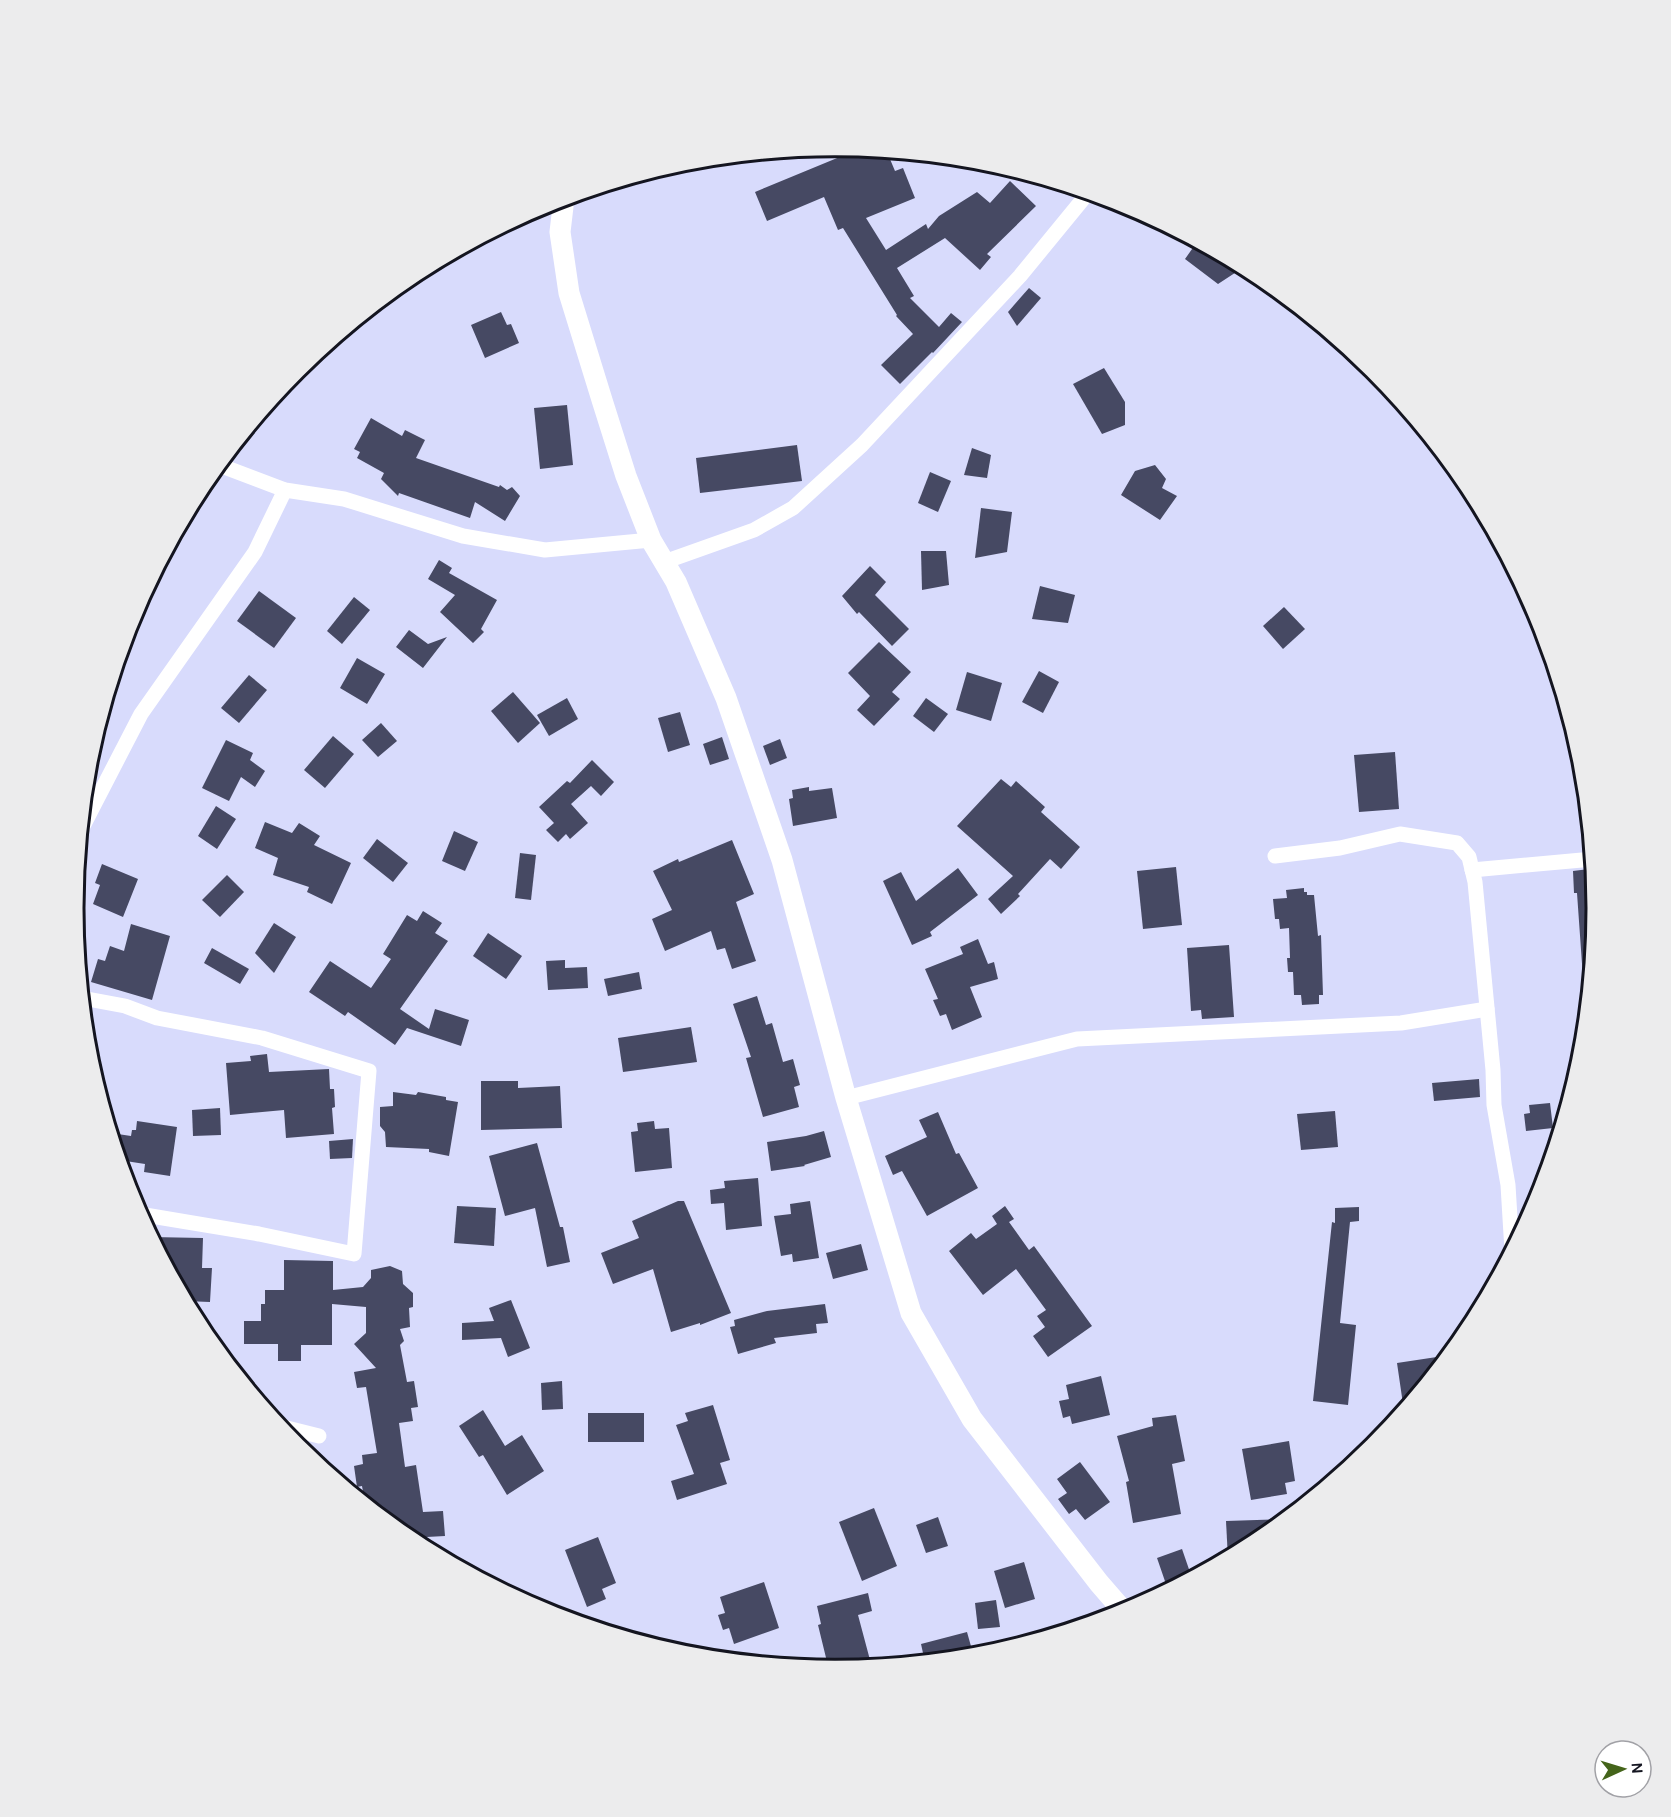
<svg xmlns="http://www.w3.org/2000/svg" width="1671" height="1817" viewBox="0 0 1671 1817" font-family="Karla,sans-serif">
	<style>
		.building { fill: #464963 }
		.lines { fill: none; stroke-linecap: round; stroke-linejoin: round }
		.street { stroke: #fff; stroke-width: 15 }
		.secondary { stroke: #fff; stroke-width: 21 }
		.rim { fill: none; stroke: #141520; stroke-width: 3 }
	</style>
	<rect width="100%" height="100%" fill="#d8dbfc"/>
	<g class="building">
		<polygon points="859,149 887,152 895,171 903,168 915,198 866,218 886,250 926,224 928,229 939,216 977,192 990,203 1010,181 1036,206 987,254 991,257 980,270 945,238 897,268 914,296 910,298 939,327 951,313 962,322 933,353 932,352 900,384 881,365 913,334 896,316 897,315 843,228 838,230 824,197 767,221 755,192"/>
		<polygon points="1197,242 1210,249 1244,267 1218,284 1185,259"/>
		<polygon points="1029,288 1041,298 1017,326 1008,312"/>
		<polygon points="501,312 507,325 511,324 519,343 485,358 471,325"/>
		<polygon points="1104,368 1125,402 1125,425 1102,434 1073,384"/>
		<polygon points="567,405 573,465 540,469 534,408"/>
		<polygon points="371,418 402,436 405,430 425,440 416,458 499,487 500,485 507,490 512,487 520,496 505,521 475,502 470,518 399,493 398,496 381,479 384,473 357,458 360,452 354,449"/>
		<polygon points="797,445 802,481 700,493 696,458"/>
		<polygon points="972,448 991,455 987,478 964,475"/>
		<polygon points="1155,465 1166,479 1162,488 1177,496 1160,520 1121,495 1135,471"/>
		<polygon points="930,472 951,481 938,512 918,503"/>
		<polygon points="981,508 1012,512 1007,552 975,558"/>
		<polygon points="921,551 946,551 949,585 922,590"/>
		<polygon points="439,560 452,568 449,573 497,600 481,629 484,632 473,643 440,612 455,595 428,579"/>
		<polygon points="870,566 886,582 875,595 909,629 892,646 859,612 857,614 842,596"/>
		<polygon points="1040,586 1075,595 1068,623 1032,619"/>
		<polygon points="259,591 296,618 274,648 237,621"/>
		<polygon points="354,597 370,610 342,644 327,631"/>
		<polygon points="1284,607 1305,629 1283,649 1263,626"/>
		<polygon points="409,630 428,644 447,637 423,668 396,647"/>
		<polygon points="879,642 911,672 892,692 900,699 874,726 857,710 870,696 848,673"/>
		<polygon points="357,658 385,674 367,704 340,688"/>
		<polygon points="1039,671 1059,682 1043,713 1022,702"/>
		<polygon points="967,672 1002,683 991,721 956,710"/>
		<polygon points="249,675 267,690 239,723 221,708"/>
		<polygon points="513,692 540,723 518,743 491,711"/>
		<polygon points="567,698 578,719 549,736 537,715"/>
		<polygon points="926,698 948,714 934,732 913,716"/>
		<polygon points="680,712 690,745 668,752 658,718"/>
		<polygon points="381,723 397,741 378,757 362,740"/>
		<polygon points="333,736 354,754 325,788 304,770"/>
		<polygon points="722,737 729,759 710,765 703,744"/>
		<polygon points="780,739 787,758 770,765 763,746"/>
		<polygon points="226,740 253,753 250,760 265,771 255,787 241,777 229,801 202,788"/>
		<polygon points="1395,752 1399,809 1359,812 1354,755"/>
		<polygon points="592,760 614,782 601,796 591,786 571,804 588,823 570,839 566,834 558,842 546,830 554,823 539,807 567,781 570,783"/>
		<polygon points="1001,779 1011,787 1016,781 1045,807 1041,812 1080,847 1061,869 1050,859 1018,894 1020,896 1001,914 988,899 1013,876 957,826"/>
		<polygon points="809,787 809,791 832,788 837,818 793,826 789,799 793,798 792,790"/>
		<polygon points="216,806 236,819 217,849 198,836"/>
		<polygon points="265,822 292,833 299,823 320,836 314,845 351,863 332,904 307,892 309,887 273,875 278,858 255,848"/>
		<polygon points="454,831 478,842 465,871 442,861"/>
		<polygon points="377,839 408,863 393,882 363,858"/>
		<polygon points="732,840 754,894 736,902 756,961 732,969 725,948 717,950 711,931 665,951 652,919 672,910 653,871 678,859 679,862"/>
		<polygon points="520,853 536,855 531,900 515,898"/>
		<polygon points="102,864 138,879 123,917 93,904 100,885 95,883"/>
		<polygon points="1176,867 1182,925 1143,929 1137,871"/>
		<polygon points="958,868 978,895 930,932 932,936 912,945 883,881 901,872 916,901"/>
		<polygon points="1589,869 1592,908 1598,909 1591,978 1583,978 1577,893 1574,893 1573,871"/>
		<polygon points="227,875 244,892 220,917 202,900"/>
		<polygon points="1304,888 1304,892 1307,892 1307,895 1314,895 1318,936 1321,935 1323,995 1319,995 1319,1004 1302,1005 1301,995 1294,995 1293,972 1288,972 1287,958 1290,958 1289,928 1280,929 1279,919 1275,919 1273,899 1287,898 1286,890"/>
		<polygon points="423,911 442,923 435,933 448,941 400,1009 429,1029 435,1009 469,1020 461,1046 407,1028 395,1045 348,1012 345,1016 309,992 330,961 371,988 391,959 383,954 407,915 417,921"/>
		<polygon points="274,923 296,937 274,973 255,953"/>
		<polygon points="131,924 170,936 152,1000 91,982 98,959 105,961 110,946 124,951"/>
		<polygon points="488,933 522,956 506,979 473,956"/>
		<polygon points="978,939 988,964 994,962 998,979 970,987 982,1017 952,1030 946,1014 940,1016 933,1000 938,999 925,969 963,954 960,947"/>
		<polygon points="1229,945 1234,1017 1202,1019 1201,1010 1191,1011 1187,948"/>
		<polygon points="212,948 249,969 240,984 204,963"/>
		<polygon points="565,960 565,968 587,967 588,988 548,990 546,961"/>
		<polygon points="639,972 642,989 608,996 604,979"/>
		<polygon points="757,996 766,1025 772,1023 783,1062 793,1059 800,1085 794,1087 799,1107 763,1117 746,1058 751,1057 733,1004"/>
		<polygon points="691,1027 697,1062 623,1072 618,1038"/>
		<polygon points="267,1054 269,1072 329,1069 330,1089 334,1089 335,1107 332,1108 334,1134 286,1138 284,1110 230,1115 226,1063 251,1061 250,1056"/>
		<polygon points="1479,1079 1480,1097 1434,1101 1432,1083"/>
		<polygon points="481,1081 518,1081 518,1088 560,1086 562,1128 481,1130"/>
		<polygon points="393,1092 416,1095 418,1092 446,1097 446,1100 458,1102 449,1156 429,1152 429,1149 386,1147 385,1132 380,1126 380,1107 393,1106"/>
		<polygon points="1550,1103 1553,1128 1526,1131 1524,1114 1530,1113 1529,1105"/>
		<polygon points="220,1108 221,1135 193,1136 192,1110"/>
		<polygon points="1335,1111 1338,1147 1301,1150 1297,1114"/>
		<polygon points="938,1112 956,1154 959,1153 978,1188 927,1216 902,1171 893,1175 885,1156 927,1137 919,1120"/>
		<polygon points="137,1121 177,1127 170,1176 144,1172 145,1164 119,1160 111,1133 131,1136 132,1130 136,1130"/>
		<polygon points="654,1121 655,1129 669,1128 672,1168 635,1172 631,1132 638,1131 637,1123"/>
		<polygon points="824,1131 831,1157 804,1165 805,1166 771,1171 767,1142 806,1136"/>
		<polygon points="353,1139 352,1158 330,1159 329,1141"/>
		<polygon points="537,1143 560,1227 563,1227 570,1262 547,1267 535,1208 505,1216 489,1156"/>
		<polygon points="758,1178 762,1226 726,1230 724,1203 711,1204 710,1190 725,1188 724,1181"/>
		<polygon points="678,1201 684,1201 731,1313 700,1325 700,1323 671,1332 653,1269 613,1284 601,1253 639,1238 632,1221"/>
		<polygon points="810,1201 819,1258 793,1262 792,1254 781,1256 774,1216 791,1214 790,1204"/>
		<polygon points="457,1206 496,1208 494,1246 454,1243"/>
		<polygon points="1005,1206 1014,1219 1009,1222 1029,1250 1034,1246 1092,1326 1048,1357 1033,1336 1045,1327 1037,1316 1046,1310 1016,1269 983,1295 949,1251 971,1233 976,1239 997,1224 992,1216"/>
		<polygon points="1359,1207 1359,1221 1350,1222 1340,1323 1356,1325 1348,1405 1313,1401 1332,1222 1335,1223 1335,1208"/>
		<polygon points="151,1237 203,1238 202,1268 212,1268 210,1302 185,1301"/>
		<polygon points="861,1244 868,1270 833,1279 826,1253"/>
		<polygon points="284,1260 333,1261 333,1290 363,1287 371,1278 371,1270 390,1266 402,1271 403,1284 413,1293 413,1307 409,1308 410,1327 400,1329 404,1341 400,1345 407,1382 414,1381 418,1407 411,1408 413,1421 399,1423 405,1467 416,1465 423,1512 443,1511 445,1536 408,1538 365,1503 362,1486 357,1487 354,1466 363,1464 362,1455 377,1453 366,1387 357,1388 354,1372 376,1368 354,1344 366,1333 366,1307 332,1304 332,1345 301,1345 301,1361 278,1361 278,1344 244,1344 244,1321 261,1321 261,1304 265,1304 265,1290 284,1290"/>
		<polygon points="511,1300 530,1348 508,1357 501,1338 462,1340 462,1323 494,1321 489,1308"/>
		<polygon points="825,1304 828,1323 816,1324 817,1333 774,1338 776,1343 738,1354 730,1327 735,1326 734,1320 767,1311"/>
		<polygon points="1450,1355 1420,1391 1404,1411 1397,1363"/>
		<polygon points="1101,1376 1110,1415 1072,1424 1070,1416 1063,1418 1059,1401 1069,1399 1066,1385"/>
		<polygon points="562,1381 563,1409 542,1410 541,1383"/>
		<polygon points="713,1405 730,1460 720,1463 727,1484 677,1500 671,1481 694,1474 676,1425 688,1421 685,1413"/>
		<polygon points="483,1410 505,1446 522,1435 544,1471 507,1495 483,1455 479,1457 459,1426"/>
		<rect x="588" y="1413" width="56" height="29"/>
		<polygon points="1176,1415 1185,1461 1172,1464 1181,1514 1133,1523 1126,1482 1129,1481 1117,1436 1153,1426 1152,1418"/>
		<polygon points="1289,1441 1295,1481 1285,1483 1287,1494 1251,1500 1242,1449"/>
		<polygon points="1080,1462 1110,1502 1085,1520 1076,1509 1069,1514 1058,1499 1067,1493 1057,1479"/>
		<polygon points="874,1508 897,1566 862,1581 839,1522"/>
		<polygon points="938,1517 948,1546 926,1553 916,1525"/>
		<polygon points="1287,1519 1259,1542 1228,1559 1226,1521"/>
		<polygon points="598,1537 616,1583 602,1589 606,1599 587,1607 565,1550"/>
		<polygon points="1182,1549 1192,1578 1168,1590 1157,1558"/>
		<polygon points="1024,1562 1035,1599 1005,1608 994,1571"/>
		<polygon points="764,1582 779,1628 734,1644 729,1628 723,1630 718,1615 725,1613 720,1597"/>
		<polygon points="868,1593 872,1611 858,1615 870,1660 861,1662 863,1668 845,1670 845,1667 829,1670 818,1625 821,1624 817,1606"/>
		<polygon points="996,1600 1000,1627 978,1629 975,1603"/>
		<polygon points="967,1632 974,1657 925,1662 921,1644"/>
	</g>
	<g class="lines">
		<g class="street">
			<polyline points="219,465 285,490 344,499 463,536 545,550 651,540"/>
			<polyline points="664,562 754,530 793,508 862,445 1020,276 1088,193"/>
			<polyline points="81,830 141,714 255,552 285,490"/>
			<polyline points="1275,856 1340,848 1400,834 1457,843 1469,857 1475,882 1493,1070 1494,1105 1508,1185 1512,1251"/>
			<polyline points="1472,870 1593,859"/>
			<polyline points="82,998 125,1006 157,1018 262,1038 369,1071 354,1254 259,1234 139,1214"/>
			<polyline points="846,1098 1077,1039 1401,1023 1487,1009"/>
			<polyline points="279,1426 319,1436"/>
		</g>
		<polyline class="secondary" points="564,198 560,232 569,293 602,400 626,476 651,540 676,582 726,698 782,860 846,1098 911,1313 972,1419 1099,1583 1125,1613"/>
	</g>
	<path d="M0 0H1671V1817H0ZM84 908a751 751 0 1 1 1502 0a751 751 0 1 1-1502 0Z" fill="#ececed" fill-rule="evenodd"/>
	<path class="rim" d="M84 908a751 751 0 1 1 1502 0a751 751 0 1 1-1502 0Z"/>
	<g transform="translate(1623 1769) rotate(86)"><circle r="28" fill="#ffffff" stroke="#a1a1a6" stroke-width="1.5"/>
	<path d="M0-4.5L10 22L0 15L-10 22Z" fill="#44641a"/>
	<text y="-9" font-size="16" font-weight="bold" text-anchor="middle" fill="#141520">N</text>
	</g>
</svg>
